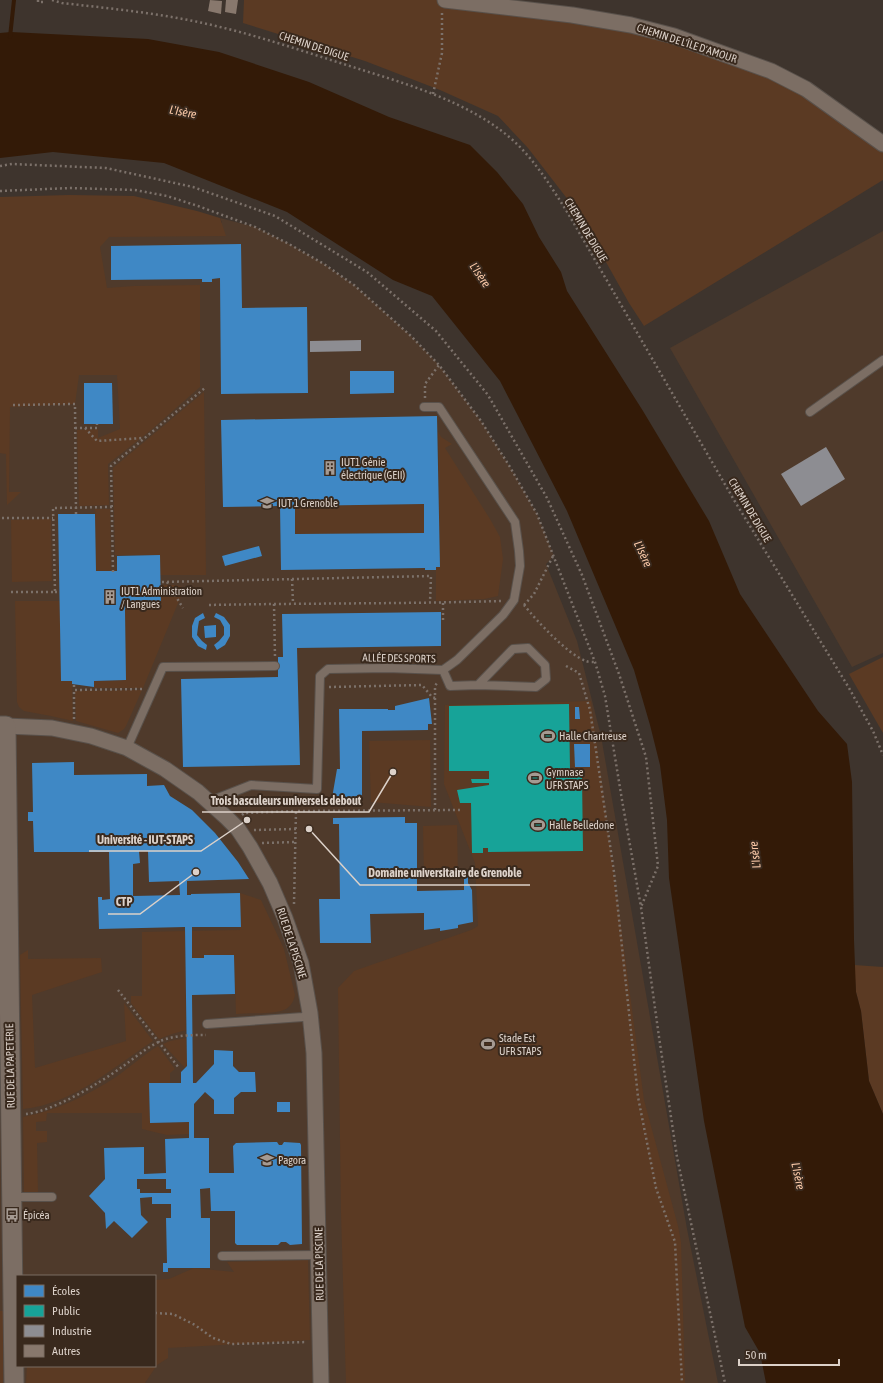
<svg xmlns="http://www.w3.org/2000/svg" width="883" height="1383" viewBox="0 0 883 1383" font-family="'Asap Condensed',sans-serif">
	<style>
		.built { fill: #4f3a2b; fill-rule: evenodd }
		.green { fill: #5b3a23 }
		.water { fill: #331a07 }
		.schools { fill: #3f88c5; fill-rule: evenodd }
		.public { fill: #17a398 }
		.industry { fill: #8d8d92 }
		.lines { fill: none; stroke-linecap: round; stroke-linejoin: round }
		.stream { stroke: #331a07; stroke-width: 4 }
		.building { fill: #88786d }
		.service-casing { stroke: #59514b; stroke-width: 10 }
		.minor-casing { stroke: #59514b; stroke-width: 17 }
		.tertiary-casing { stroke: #59514b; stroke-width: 21 }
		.path { stroke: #7c716a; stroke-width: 2.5; stroke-dasharray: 2 3; stroke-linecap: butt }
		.service { stroke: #7c6e64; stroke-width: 8 }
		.minor { stroke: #7c6e64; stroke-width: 15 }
		.tertiary { stroke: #7c6e64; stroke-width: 19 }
		.labels { text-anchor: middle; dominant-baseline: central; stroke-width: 4; stroke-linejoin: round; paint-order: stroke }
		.street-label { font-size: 11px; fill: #dcd1c9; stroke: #39291d }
		.poi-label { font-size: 11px; fill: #dcd1c9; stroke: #39291d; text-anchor: start }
		.water-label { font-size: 12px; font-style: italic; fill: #fccaa9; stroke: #39291d }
		.leader { fill: none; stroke: #dcd1c9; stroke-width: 1.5 }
		.callout-dot { fill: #dcd1c9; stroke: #39291d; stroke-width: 1.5 }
		.callout-label { font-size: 12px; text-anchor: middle; font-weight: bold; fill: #dcd1c9; stroke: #39291d; stroke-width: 4; stroke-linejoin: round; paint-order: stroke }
	</style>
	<rect width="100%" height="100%" fill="#3e342d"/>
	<g class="built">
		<path d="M0 202 222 223 220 218 255 227 289 244 324 264 354 285 411 336 439 365 481 421 510 467 537 514 554 556 546 564 577 641 601 736 687 1229 718 1383H0ZM17 1276H155V1366H17Z"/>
		<polygon points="883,231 883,653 852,667 670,348"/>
	</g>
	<g class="green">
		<polygon points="244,0 445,0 572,15 771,71 883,144 883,180 644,326 629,303 579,214 528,148 498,116 440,90 365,61 243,23"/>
		<polygon points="69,195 134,196 197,211 220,218 226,236 109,237 100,247 107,288 134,286 200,285 200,387 151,430 108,464 109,505 79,506 77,430 98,429 98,438 120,429 117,375 79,375 75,404 10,407 9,492 21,492 7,505 6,454 0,453 0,197"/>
		<polygon points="204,392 206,575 160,575 160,555 115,555 113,468"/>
		<polygon points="438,431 441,437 452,444 445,448 490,519 500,537 503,559 498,596 484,599 436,601 436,567 440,567"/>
		<polygon points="424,504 424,533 295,534 295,506"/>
		<polygon points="95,509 110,509 111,571 96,571"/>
		<polygon points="51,519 52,581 12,582 11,520"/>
		<polygon points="161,585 176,585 182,587 183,591 143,688 94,688 94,681 126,680 125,609 161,608"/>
		<polygon points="15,601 60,601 61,681 72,681 73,721 51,716 24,711 19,707 17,702"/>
		<polygon points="883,657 883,733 849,674"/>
		<polygon points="142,690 126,726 124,729 118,733 76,721 75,691"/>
		<polygon points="591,701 644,1100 678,1226 681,1242 685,1383 346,1383 341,1213 338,988 354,971 471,930 478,926 475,863 444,784 445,705"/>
		<polygon points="430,740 431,807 371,802 369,741"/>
		<polygon points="457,825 458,877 424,878 423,826"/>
		<path d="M240 893 261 900 284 949 295 995C294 1002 289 1009 281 1011 271 1014 247 1013 236 1014L234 955H204V958H192V931L240 930Z"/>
		<polygon points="185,931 186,1030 172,1034 159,1039 131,1003 131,996 142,996 142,932"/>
		<path d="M28 950V959L101 958 102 972 32 995 35 1068 126 1041 124 1003 153 1041C113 1067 74 1104 23 1109L20 955Z"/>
		<polygon points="854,965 883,967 883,1114 869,1081 861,1011 856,992"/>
		<polygon points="186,1038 187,1066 185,1068 163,1044 170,1041"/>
		<path d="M158 1046 175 1069 170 1073V1083H149L150 1123 189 1122V1134L167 1135 142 1129V1113H47L46 1121 36 1122V1131H47V1142L37 1143 38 1194 24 1192 23 1117C56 1111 88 1095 116 1077 130 1067 143 1055 158 1046Z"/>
		<polygon points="308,1260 310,1340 168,1348 168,1358 157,1365 145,1383 26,1383 27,1366 155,1366 155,1280 169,1279 194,1268 234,1272 227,1262"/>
		<rect x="0" y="1311" width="3" height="72"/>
	</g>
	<polygon class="water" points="11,32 148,39 219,52 309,82 389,117 470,145 497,172 523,204 539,237 561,272 567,291 643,411 709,521 740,594 818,711 847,744 852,782 854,940 856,992 861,1011 869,1081 883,1114 883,1383 766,1383 760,1353 745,1327 704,1121 669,878 667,820 660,765 650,725 634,670 567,511 500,381 432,296 393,280 287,212 164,163 53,152 0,158 0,33"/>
	<g class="schools">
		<polygon points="241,244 242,308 307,307 308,393 221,394 220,278 212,279 212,282 202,282 202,279 111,280 111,246"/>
		<polygon points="350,371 394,371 394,393 350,394"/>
		<polygon points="84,383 112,383 113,424 84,424"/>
		<path d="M437 416 440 567H436V570H425V568L281 570 280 506 223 507 221 420ZM424 504V533L295 534V506Z"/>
		<polygon points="58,514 95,514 96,571 117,571 117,556 160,555 161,608 125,609 126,680 94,681 94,687 72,684 72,681 61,681"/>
		<polygon points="259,546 262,556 225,566 222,556"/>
		<polygon points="441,612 441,646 297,648 300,765 183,767 181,679 278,677 278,657 283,657 282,614"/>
		<polygon points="203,613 205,618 199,621 198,627 197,635 202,641 207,645 206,650 198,646 192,637 192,626 195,618"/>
		<polygon points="216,613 224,617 230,625 230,636 225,645 217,650 214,645 219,641 224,635 224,627 220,620 214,617"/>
		<polygon points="216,625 216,637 205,638 204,626"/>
		<polygon points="429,698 432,724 428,724 428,730 362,731 362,800 332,798 337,769 340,769 339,709 388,709 388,710 395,710 395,706"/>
		<polygon points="575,707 579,707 580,719 575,719"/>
		<polygon points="574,744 590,744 590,767 575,767"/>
		<path d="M74 762V775L147 774V786L164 785 170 796 192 810 215 833 238 862 249 879 187 881V895H191V894L240 893 241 927H192V958H204V955H234L235 994 192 995 193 1083H196L214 1064V1050L233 1051V1066L239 1072H255L256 1092H241L234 1098V1114H214V1100L205 1092 194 1104V1138H209V1173H234L233 1146 236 1143 274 1142H277L279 1145H282L284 1142 300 1143 301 1145 302 1244 290 1245 286 1242H281L278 1245H237L235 1243V1211H211L210 1188 200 1189 201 1218H210V1268H168V1272H163V1263H167L166 1218H171V1204H152V1197L140 1198 141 1215 148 1222 132 1238 114 1221 106 1229 105 1213 89 1196 105 1179 104 1148 144 1147V1174L166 1173 165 1139 189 1138V1122L150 1123 149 1083H181V1072L187 1066 185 927 99 929 98 897H102V900L110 899 109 852H34L33 821H28V812H33L32 763ZM139 851H148L149 882 179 881 180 895 133 896V864L140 863ZM137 1179H166V1189H171V1193H140V1189H137Z"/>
		<polygon points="405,817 405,823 417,823 417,891 464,890 464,870 468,870 468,883 472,890 473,922 458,925 458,928 440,931 440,928 424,930 424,913 370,914 371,943 320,943 319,899 340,899 339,824 333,824 333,818"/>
		<rect x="277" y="1102" width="13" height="10"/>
	</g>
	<polygon class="public" points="569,704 570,769 555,769 556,776 582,776 583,851 488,852 488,848 483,848 483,853 472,853 471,803 460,803 457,790 489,785 489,783 472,783 471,779 489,779 489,771 449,771 449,706"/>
	<g class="industry">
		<polygon points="361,340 361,351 310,352 310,341"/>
		<polygon points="826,447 845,479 801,506 781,474"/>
	</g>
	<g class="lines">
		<polyline class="stream" points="10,37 14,0"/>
	</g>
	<g class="building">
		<polygon points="210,0 222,1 221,14 208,11"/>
		<polygon points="226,0 238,0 236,14 225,12"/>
	</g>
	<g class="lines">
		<defs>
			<g id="service">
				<polyline points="810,412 883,360"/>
				<polyline points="443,670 450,686 478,685 536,687 546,679 545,665 528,648 513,649 478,685"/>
				<polyline points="127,748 163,667 275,666"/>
				<polyline points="213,804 218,798 251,785 317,789 320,676 328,669 387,668 443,670 457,660 503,615 514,600 520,566 519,551 515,522 439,407 424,407"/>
				<polyline points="207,1024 303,1017 310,1013"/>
				<polyline points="12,1197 52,1197"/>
				<polyline points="222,1256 319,1255"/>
			</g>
			<g id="minor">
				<polyline points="445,0 572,15 631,25 674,36 771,71 806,89 883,144"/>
				<polyline points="6,726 52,728 91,736 127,748 165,769 198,792 227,818 238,829 250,847 270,883 285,918 301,963 310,1013 314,1053 321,1383"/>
			</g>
			<polyline id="tertiary" points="0,726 6,726 14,1383"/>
		</defs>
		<use href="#service" class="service-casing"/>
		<use href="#minor" class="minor-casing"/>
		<use href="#tertiary" class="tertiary-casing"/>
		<g class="path">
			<polyline points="38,0 38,2 43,2 45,0"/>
			<path d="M52 0 62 3C115 9 168 14 220 27 266 38 311 54 356 68 410 85 476 104 518 145 538 165 554 191 569 215L734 500 849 688 873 731 883 755"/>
			<polyline points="433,94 442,53 442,13"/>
			<polyline points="0,166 12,164 106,168 193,187 275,216 367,272 436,331 488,395 547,498 582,575 619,674 646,757 658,866 641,907"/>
			<polyline points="0,191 70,188 135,190 167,196 198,206 255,227 289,244 324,264 354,285 411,336 439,365 481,421 510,467 537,514 595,662 605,696 622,800 641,907 659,1037 677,1157 725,1383"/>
			<polyline points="425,398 425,384 439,365"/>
			<polyline points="13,405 75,404 76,514"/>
			<polyline points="75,428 97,428 97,424"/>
			<polyline points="85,428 97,441 143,438"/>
			<polyline points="2,518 53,518"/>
			<polyline points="113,572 111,466 206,387"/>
			<polyline points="292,579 293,603"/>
			<polyline points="162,582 431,576 430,602"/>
			<polyline points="167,582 183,608"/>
			<polyline points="11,592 55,592 53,508 112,507"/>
			<polyline points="55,592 59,592"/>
			<polyline points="443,603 443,620"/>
			<polyline points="274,604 275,657"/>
			<path d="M209 605C306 603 403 604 501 601"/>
			<path d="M524 605C536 620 568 655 586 661 588 662 592 662 595 662"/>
			<polyline points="524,605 534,594 553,556"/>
			<polyline points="566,666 579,673 590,710 614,872 638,1097 656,1188 675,1242 682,1383"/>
			<polyline points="74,685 74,690"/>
			<polyline points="329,687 422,685 432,697 435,698"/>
			<polyline points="74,719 74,690 143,689"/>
			<polyline points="435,810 435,686 437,683"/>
			<polyline points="242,815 244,813 296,811"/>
			<polyline points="254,830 296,829"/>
			<polyline points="262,843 296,842"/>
			<polyline points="294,904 296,811 463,810"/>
			<polyline points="118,990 179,1068"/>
			<path d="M26 1114C54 1111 98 1084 122 1067 135 1058 148 1046 163 1040 177 1035 192 1035 206 1035"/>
			<polyline points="155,1313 173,1314 195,1325 213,1338 231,1344 307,1342"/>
		</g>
		<use href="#service" class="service"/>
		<use href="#minor" class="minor"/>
		<use href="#tertiary" class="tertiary"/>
	</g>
	<defs>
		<symbol id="building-bare" viewBox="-9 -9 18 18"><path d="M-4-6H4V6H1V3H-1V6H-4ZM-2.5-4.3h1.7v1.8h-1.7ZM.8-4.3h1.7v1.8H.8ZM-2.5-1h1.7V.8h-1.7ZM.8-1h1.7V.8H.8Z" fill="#a59a92" stroke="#39291d" stroke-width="2.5" paint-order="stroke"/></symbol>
		<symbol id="university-bare" viewBox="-9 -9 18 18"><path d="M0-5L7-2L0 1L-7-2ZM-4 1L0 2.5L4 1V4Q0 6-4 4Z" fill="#a59a92" stroke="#39291d" stroke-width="2.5" paint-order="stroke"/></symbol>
		<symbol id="stadium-bare" viewBox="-9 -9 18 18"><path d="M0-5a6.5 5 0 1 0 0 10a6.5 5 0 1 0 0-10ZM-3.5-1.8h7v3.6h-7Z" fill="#a59a92" stroke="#39291d" stroke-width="2.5" paint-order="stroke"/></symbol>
		<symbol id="bus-bare" viewBox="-9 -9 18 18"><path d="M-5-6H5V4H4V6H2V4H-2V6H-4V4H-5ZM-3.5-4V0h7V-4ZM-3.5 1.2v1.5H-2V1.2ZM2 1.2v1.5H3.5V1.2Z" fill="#a59a92" stroke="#39291d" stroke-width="2.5" paint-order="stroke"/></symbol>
	</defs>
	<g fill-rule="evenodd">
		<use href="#building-bare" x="320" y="458" width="20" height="20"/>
		<use href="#university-bare" x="257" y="493" width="20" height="20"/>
		<use href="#building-bare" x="100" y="587" width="20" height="20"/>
		<use href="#stadium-bare" x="538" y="726" width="20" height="20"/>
		<use href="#stadium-bare" x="525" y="768" width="20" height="20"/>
		<use href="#stadium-bare" x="528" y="815" width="20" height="20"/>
		<use href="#stadium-bare" x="478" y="1034" width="20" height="20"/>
		<use href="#university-bare" x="257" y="1150" width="20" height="20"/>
		<use href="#bus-bare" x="2" y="1205" width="20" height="20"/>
	</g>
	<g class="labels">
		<g class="street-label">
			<text transform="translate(687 43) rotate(18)">CHEMIN DE L'ÎLE D'AMOUR</text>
			<text transform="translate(314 46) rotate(18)">CHEMIN DE DIGUE</text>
			<text transform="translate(586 230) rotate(59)">CHEMIN DE DIGUE</text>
			<text transform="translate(750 510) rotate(59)">CHEMIN DE DIGUE</text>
			<text transform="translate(399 658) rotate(1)">ALLÉE DES SPORTS</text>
			<text transform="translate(292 943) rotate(72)">RUE DE LA PISCINE</text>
			<text transform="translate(10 1066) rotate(-91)">RUE DE LA PAPETERIE</text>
			<text transform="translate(319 1264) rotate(-91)">RUE DE LA PISCINE</text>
		</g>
		<g class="poi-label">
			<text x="341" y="462">IUT1 Génie<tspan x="341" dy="13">électrique (GEII)</tspan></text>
			<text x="278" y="503">IUT 1 Grenoble</text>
			<text x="121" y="591">IUT1 Administration<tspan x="121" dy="13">/ Langues</tspan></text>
			<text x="559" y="736">Halle Chartreuse</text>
			<text x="546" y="772">Gymnase<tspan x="546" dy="13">UFR STAPS</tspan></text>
			<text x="549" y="825">Halle Belledone</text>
			<text x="499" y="1038">Stade Est<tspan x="499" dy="13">UFR STAPS</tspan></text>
			<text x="278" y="1160">Pagora</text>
			<text x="23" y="1215">Épicéa</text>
		</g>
		<g class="water-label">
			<text transform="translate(183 112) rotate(11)">L'Isère</text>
			<text transform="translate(480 275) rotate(56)">L'Isère</text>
			<text transform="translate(643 554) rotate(65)">L'Isère</text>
			<text transform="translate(755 855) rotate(-97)">L'Isère</text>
			<text transform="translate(798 1176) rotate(78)">L'Isère</text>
		</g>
	</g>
	<path class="leader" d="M393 772L369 812H202M247 820L201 851H89M309 829L360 885H530M196 872L140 914H108"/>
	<g class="callout-dot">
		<circle cx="393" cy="772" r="4"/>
		<circle cx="247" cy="820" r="4"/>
		<circle cx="309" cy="829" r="4"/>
		<circle cx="196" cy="872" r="4"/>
	</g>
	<g class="callout-label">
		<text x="286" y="805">Trois basculeurs universels debout</text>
		<text x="145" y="844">Université - IUT-STAPS</text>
		<text x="445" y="877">Domaine universitaire de Grenoble</text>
		<text x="124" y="906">CTP</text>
	</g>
	<rect x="16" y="1275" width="140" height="92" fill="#39291d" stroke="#7a6c62"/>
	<rect x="24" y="1285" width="20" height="12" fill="#3f88c5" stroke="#7a6c62"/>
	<text x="52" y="1295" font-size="12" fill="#dcd1c9">Écoles</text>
	<rect x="24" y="1305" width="20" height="12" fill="#17a398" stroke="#7a6c62"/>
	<text x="52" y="1315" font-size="12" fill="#dcd1c9">Public</text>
	<rect x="24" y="1325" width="20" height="12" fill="#8d8d92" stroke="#7a6c62"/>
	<text x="52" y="1335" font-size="12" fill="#dcd1c9">Industrie</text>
	<rect x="24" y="1345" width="20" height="12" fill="#88786d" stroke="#7a6c62"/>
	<text x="52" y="1355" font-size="12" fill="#dcd1c9">Autres</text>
	<path d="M739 1359v6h100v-6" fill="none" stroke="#dcd1c9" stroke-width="2"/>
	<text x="745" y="1359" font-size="12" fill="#dcd1c9" stroke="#39291d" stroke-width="3" paint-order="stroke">50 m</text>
</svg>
